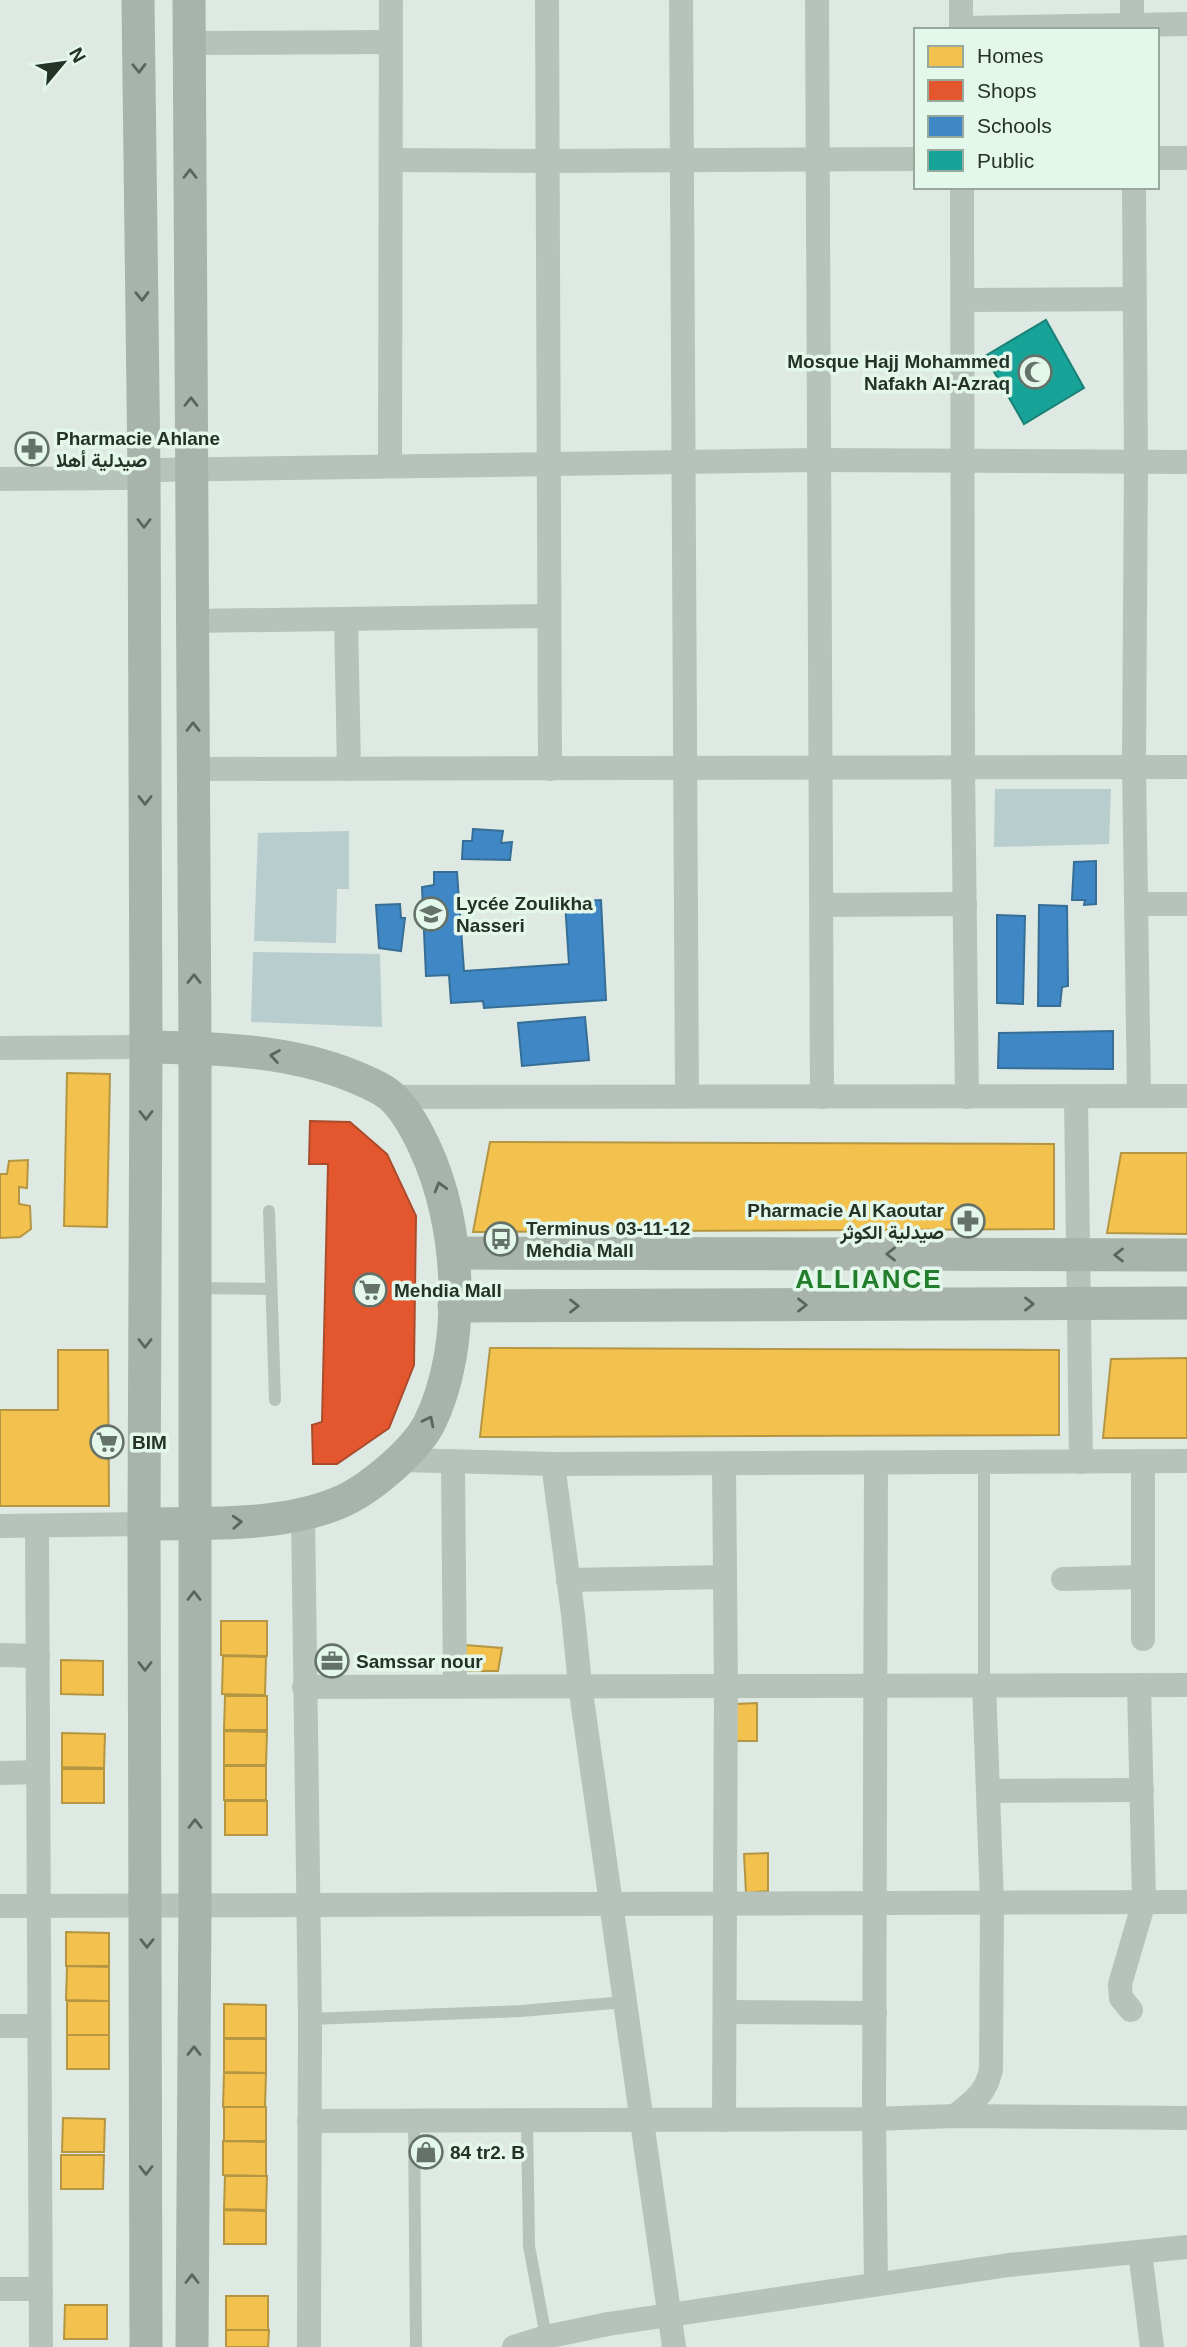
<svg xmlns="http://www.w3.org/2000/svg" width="1187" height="2347" viewBox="0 0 1187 2347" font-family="Helvetica,Vazirmatn,sans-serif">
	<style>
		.green { fill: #b7cdce }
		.homes { fill: #f2c14e; stroke: #b49643; stroke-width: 2 }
		.shops { fill: #e4572e; stroke: #ab4c2c; stroke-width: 2 }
		.schools { fill: #3f88c5; stroke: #376e96; stroke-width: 2 }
		.public { fill: #17a398; stroke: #1b8176; stroke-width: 2 }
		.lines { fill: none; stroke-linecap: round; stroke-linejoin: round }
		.lane { stroke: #b6c3ba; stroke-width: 12 }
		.street { stroke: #b6c3ba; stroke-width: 24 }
		.secondary { stroke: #a7b3ab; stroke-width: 33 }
		.oneway { stroke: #59665c }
		.labels { text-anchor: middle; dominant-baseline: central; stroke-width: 7; stroke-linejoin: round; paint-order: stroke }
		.poi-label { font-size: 19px; font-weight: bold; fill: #253228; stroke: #e3f8eb; text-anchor: start }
		.district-label { font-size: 26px; font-weight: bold; letter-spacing: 2px; fill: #227e2c; stroke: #e3f8eb }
	</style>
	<rect width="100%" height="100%" fill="#dde9e2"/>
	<g class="green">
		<polygon points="995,789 1111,789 1109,844 994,847"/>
		<polygon points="349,831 349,889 337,889 336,943 254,941 258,833"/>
		<polygon points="253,952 380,954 382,1027 251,1022"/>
	</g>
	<g class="homes">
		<polygon points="67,1073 110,1074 107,1227 64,1226"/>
		<polygon points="490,1142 1054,1144 1054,1229 473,1232"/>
		<polygon points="1121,1153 1187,1153 1187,1234 1107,1233"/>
		<polygon points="28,1160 27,1188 19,1187 19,1204 30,1206 31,1229 20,1237 0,1238 0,1174 7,1174 9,1161"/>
		<polygon points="490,1348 1059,1350 1059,1435 480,1437"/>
		<polygon points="58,1350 108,1350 109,1506 0,1506 0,1410 58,1410"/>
		<polygon points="1187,1358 1187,1438 1103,1438 1111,1359"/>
		<polygon points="221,1621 267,1621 267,1656 221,1655"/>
		<polygon points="465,1645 502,1648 498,1671 464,1671"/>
		<polygon points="223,1656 266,1657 265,1695 222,1694"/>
		<polygon points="61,1660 103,1661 103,1695 61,1694"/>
		<polygon points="225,1696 267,1696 267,1730 224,1730"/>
		<polygon points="757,1703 757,1741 736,1741 735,1704"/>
		<polygon points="224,1731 267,1732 266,1765 224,1765"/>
		<polygon points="62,1733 105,1734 104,1768 62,1767"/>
		<rect x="224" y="1766" width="42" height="34"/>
		<rect x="62" y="1769" width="42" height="34"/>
		<rect x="225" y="1801" width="42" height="34"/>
		<polygon points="768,1853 768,1891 746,1893 744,1854"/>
		<polygon points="66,1932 109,1933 109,1966 66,1966"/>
		<polygon points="67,1966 109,1967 109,2001 66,2000"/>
		<rect x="67" y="2001" width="42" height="34"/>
		<polygon points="224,2004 266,2005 266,2038 224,2038"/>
		<rect x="67" y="2035" width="42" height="34"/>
		<polygon points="224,2039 266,2039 266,2073 224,2072"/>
		<polygon points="224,2073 266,2073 265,2107 223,2107"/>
		<rect x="224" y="2107" width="42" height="34"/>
		<polygon points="63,2118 105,2119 104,2152 62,2152"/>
		<polygon points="223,2141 266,2142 266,2176 223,2175"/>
		<polygon points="61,2155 104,2155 103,2189 61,2189"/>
		<polygon points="225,2176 267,2176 266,2210 224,2209"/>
		<polygon points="224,2210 266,2211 266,2244 224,2244"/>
		<rect x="226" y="2296" width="42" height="34"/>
		<polygon points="65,2305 107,2305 107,2339 64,2339"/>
		<polygon points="226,2330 269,2330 268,2347 226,2347"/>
	</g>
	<polygon class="shops" points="310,1121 350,1122 387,1154 416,1216 414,1365 389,1428 337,1464 313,1464 312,1425 322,1422 328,1164 309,1164"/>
	<g class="schools">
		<polygon points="473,829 503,831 501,843 512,842 510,860 462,859 463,841 472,841"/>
		<polygon points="1096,861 1096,904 1084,905 1085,900 1072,900 1074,862"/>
		<polygon points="434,872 457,872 464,971 569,964 565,902 601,900 606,1000 484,1008 483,1001 451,1003 449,975 426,976 422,887 434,885"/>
		<polygon points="400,904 401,918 405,918 401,951 379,948 376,905"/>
		<polygon points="1039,905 1067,906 1068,986 1062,987 1060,1006 1038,1006"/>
		<polygon points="997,915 1025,916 1023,1004 997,1003"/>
		<polygon points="585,1017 589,1060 522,1066 518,1023"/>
		<polygon points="1113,1031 1113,1069 998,1068 999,1033"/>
	</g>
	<polygon class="public" points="1046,320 1084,388 1024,424 985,356"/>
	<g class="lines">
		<g class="lane">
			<polyline points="269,1211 275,1400"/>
			<polyline points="195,1288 271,1289"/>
			<polyline points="984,1463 984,1684"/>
			<polyline points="310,2019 521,2011 625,2002"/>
			<polyline points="414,2122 416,2347"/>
			<polyline points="527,2122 529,2246 546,2337"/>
		</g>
		<g class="street">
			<polyline points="547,0 550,769"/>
			<polyline points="681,0 687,1096"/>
			<polyline points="817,0 822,1097"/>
			<polyline points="961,0 961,30"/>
			<polyline points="1132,0 1132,30"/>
			<polyline points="961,28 1187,24"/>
			<polyline points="190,43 391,42"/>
			<polyline points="1157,158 1187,158"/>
			<polyline points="391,160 549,161 916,159"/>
			<polyline points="962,187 963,769 967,1097"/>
			<polyline points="1134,187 1136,462 1134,767 1139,1096"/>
			<polyline points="963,300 1134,299"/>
			<polyline points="390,466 391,0"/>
			<polyline points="0,479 126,478 155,470 818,460 1187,462"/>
			<polyline points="346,619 349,769"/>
			<polyline points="193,621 549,616"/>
			<polyline points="193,769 1187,767"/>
			<polyline points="1136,904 1187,904"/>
			<polyline points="822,905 965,904"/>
			<polyline points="0,1048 146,1047"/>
			<polyline points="392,1097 1187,1096"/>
			<polyline points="1076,1097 1081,1462"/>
			<polyline points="402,1460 553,1464 1187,1461"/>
			<polyline points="453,1461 455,1686"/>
			<polyline points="553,1464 573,1614 580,1685 674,2347"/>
			<polyline points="724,1464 726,1685 724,2120"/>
			<polyline points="303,1514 310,2019 309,2347"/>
			<polyline points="0,1526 144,1524"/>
			<polyline points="37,1526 41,2347"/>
			<polyline points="1063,1579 1143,1577"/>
			<polyline points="568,1580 725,1577"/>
			<polyline points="1143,1639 1143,1461"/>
			<polyline points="0,1655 38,1656"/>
			<polyline points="304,1687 1187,1685"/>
			<polyline points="0,1773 38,1772"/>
			<polyline points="988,1791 1142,1790"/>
			<polyline points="0,1906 1187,1902"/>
			<polyline points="1131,2010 1121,1998 1120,1984 1144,1902 1139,1685"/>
			<polyline points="725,2012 875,2013"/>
			<polyline points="0,2026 39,2026"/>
			<path d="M955 2116C974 2100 985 2095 991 2070L992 1902 984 1684"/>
			<polyline points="309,2121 874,2119 955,2116 1187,2118"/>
			<polyline points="1140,2252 1152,2347"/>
			<polyline points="876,2284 874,2119 876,1463"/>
			<polyline points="0,2289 41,2289"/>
			<polyline points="514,2347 546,2337 608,2324 1009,2265 1187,2247"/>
		</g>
		<g class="secondary">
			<polyline points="138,0 144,473 146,1047 144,1524 146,2347"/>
			<polyline points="189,0 195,1047 195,1905 192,2347"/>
			<polyline points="453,1253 1187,1255"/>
			<polyline points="454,1306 1187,1303"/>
			<path d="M144 1524C206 1523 281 1527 338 1503 368 1491 414 1452 429 1424 468 1346 461 1223 424 1146 416 1129 406 1110 392 1097 382 1088 367 1082 355 1077 290 1050 216 1048 146 1047"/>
		</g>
	</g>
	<defs><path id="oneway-chevron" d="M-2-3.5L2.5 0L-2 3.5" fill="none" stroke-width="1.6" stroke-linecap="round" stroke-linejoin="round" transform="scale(1.75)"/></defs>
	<g class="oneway">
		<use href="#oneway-chevron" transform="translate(139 68) rotate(89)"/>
		<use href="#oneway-chevron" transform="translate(190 174) rotate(-90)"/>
		<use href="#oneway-chevron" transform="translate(142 296) rotate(89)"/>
		<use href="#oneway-chevron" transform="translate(191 402) rotate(-90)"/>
		<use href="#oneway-chevron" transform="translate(144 523) rotate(90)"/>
		<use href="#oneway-chevron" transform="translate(193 727) rotate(-90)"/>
		<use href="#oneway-chevron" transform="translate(145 800) rotate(90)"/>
		<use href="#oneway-chevron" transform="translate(194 979) rotate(-90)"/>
		<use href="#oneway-chevron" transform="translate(275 1056) rotate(-171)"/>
		<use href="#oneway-chevron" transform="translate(146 1115) rotate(90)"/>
		<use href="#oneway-chevron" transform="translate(440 1187) rotate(-106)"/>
		<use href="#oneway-chevron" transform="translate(891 1254) rotate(-180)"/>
		<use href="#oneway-chevron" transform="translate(1119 1255) rotate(-180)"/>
		<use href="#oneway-chevron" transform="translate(1029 1304)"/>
		<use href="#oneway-chevron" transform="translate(802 1305)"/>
		<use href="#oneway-chevron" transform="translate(574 1306)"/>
		<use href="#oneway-chevron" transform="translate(145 1343) rotate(90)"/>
		<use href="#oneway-chevron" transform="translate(429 1421) rotate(-63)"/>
		<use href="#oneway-chevron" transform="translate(237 1522) rotate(-3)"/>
		<use href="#oneway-chevron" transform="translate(194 1596) rotate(-90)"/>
		<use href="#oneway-chevron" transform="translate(145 1666) rotate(90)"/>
		<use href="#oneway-chevron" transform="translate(195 1824) rotate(-90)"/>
		<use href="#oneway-chevron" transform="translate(147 1943) rotate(90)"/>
		<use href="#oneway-chevron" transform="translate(194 2051) rotate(-90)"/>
		<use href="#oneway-chevron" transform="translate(146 2170) rotate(90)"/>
		<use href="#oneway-chevron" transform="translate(192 2279) rotate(-90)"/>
	</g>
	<defs>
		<symbol id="mosque-ring" viewBox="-11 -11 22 22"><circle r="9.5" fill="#e3f8eb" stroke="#657269" stroke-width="1.5"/><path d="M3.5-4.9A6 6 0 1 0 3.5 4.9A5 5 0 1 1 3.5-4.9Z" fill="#657269"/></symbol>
		<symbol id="pharmacy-ring" viewBox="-11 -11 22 22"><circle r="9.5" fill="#e3f8eb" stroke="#657269" stroke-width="1.5"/><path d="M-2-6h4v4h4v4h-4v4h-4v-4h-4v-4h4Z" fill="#657269"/></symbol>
		<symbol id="school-ring" viewBox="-11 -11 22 22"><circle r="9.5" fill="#e3f8eb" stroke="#657269" stroke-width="1.5"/><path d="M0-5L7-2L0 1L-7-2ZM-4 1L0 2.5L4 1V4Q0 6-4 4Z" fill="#657269"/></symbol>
		<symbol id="bus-ring" viewBox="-11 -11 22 22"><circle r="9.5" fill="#e3f8eb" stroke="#657269" stroke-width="1.5"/><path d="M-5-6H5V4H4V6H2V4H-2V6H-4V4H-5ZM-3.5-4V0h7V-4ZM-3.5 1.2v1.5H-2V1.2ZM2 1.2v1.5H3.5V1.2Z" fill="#657269"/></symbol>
		<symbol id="supermarket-ring" viewBox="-11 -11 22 22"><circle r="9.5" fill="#e3f8eb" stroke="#657269" stroke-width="1.5"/><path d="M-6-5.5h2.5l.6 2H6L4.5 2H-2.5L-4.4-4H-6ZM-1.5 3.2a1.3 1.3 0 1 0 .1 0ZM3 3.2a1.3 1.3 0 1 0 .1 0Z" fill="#657269"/></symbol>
		<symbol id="office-ring" viewBox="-11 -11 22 22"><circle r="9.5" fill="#e3f8eb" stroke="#657269" stroke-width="1.5"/><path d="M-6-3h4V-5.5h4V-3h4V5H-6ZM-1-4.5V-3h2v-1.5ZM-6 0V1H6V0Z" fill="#657269"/></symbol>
		<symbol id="shop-ring" viewBox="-11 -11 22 22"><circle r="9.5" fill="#e3f8eb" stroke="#657269" stroke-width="1.5"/><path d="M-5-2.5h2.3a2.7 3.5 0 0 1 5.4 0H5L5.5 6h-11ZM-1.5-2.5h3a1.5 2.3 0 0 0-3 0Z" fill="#657269"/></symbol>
	</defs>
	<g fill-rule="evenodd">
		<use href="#mosque-ring" x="1016" y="353" width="38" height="38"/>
		<use href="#pharmacy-ring" x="13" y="430" width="38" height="38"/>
		<use href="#school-ring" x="412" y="895" width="38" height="38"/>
		<use href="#pharmacy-ring" x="949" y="1202" width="38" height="38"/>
		<use href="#bus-ring" x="482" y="1220" width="38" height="38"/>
		<use href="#supermarket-ring" x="351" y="1271" width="38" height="38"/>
		<use href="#supermarket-ring" x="88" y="1423" width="38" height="38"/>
		<use href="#office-ring" x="313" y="1642" width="38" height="38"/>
		<use href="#shop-ring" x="407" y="2133" width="38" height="38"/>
	</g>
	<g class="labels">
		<g class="poi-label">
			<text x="1010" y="361" text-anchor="end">Mosque Hajj Mohammed<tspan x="1010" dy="22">Nafakh Al-Azraq</tspan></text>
			<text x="56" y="438">Pharmacie Ahlane<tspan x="56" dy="22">صيدلية أهلا</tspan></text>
			<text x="456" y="903">Lycée Zoulikha<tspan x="456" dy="22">Nasseri</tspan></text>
			<text x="944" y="1210" text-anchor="end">Pharmacie Al Kaoutar<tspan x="944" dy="22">صيدلية الكوثر</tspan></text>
			<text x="526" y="1228">Terminus 03-11-12<tspan x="526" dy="22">Mehdia Mall</tspan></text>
			<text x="394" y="1290">Mehdia Mall</text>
			<text x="132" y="1442">BIM</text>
			<text x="356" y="1661">Samssar nour</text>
			<text x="450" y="2152">84 tr2. B</text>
		</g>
		<g class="district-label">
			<text x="869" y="1279">ALLIANCE</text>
		</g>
	</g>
	<rect x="914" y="28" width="245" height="161" fill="#e3f8eb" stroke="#97a99d" stroke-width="2"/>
	<rect x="928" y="46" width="35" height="21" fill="#f2c14e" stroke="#97a99d" stroke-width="2"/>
	<text x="977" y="63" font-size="21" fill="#253228">Homes</text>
	<rect x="928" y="80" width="35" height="21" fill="#e4572e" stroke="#97a99d" stroke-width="2"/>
	<text x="977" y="98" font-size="21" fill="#253228">Shops</text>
	<rect x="928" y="116" width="35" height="21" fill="#3f88c5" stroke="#97a99d" stroke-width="2"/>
	<text x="977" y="133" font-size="21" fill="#253228">Schools</text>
	<rect x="928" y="150" width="35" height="21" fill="#17a398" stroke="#97a99d" stroke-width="2"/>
	<text x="977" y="168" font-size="21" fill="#253228">Public</text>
	<g transform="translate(63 63) rotate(61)" stroke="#e3f8eb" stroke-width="5" paint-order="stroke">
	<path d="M0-5L12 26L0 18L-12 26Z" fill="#253228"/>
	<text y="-10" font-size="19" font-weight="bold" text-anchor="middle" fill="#253228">N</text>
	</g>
</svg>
